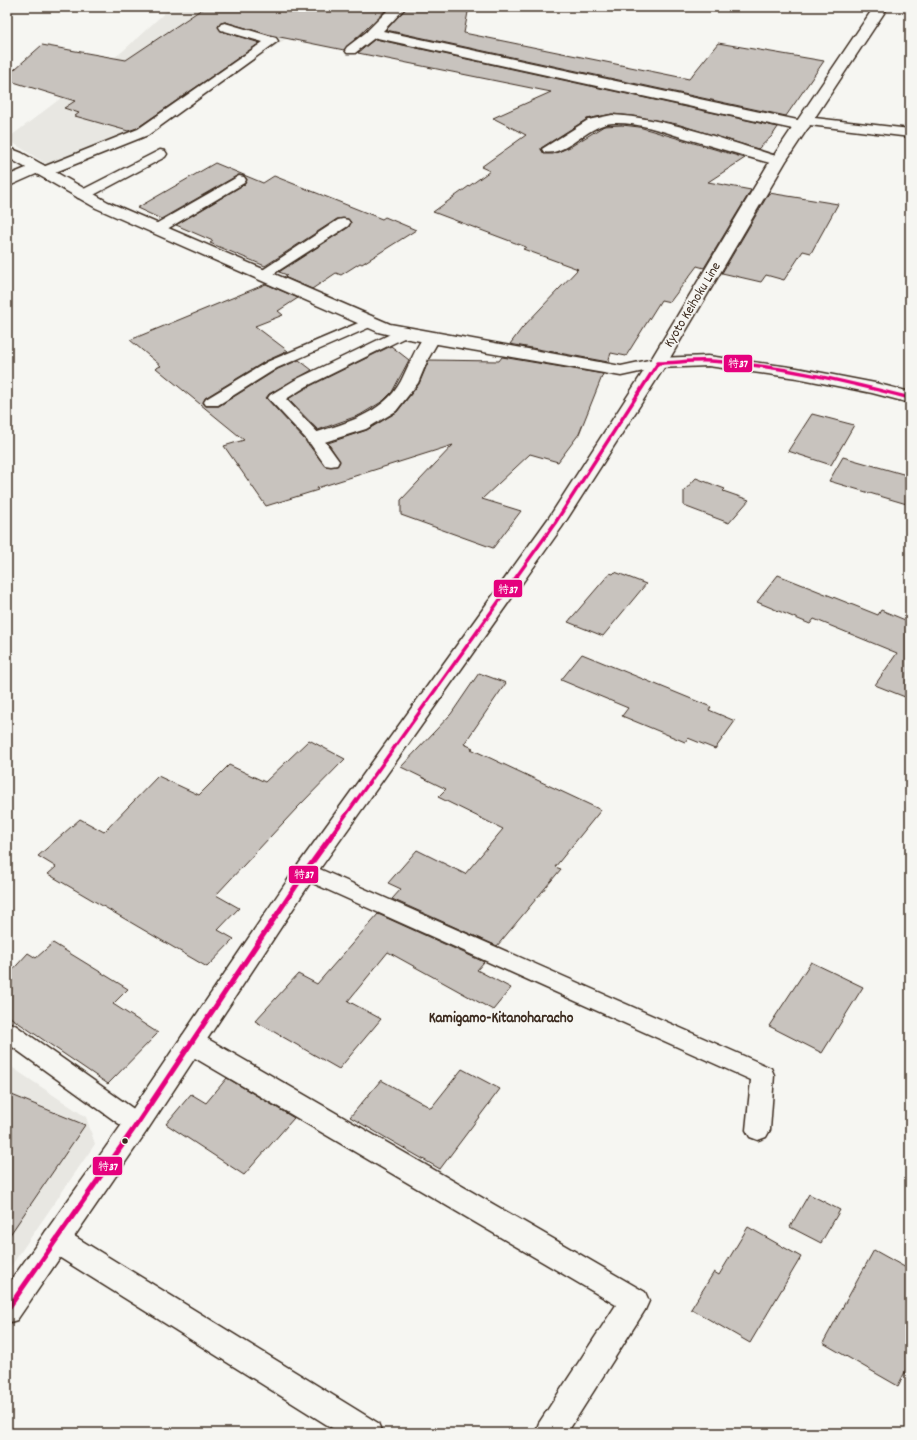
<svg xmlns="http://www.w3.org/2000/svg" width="917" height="1440" viewBox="0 0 917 1440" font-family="Dekko,'Klee One',sans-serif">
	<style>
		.built { fill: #e8e7e2 }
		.building { fill: #c8c3be; stroke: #3b2a1e }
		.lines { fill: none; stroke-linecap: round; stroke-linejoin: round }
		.lane-casing { stroke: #3b2a1e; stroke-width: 3 }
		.street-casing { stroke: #3b2a1e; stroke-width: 3 }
		.secondary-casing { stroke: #3b2a1e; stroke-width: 3 }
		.primary-casing { stroke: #3b2a1e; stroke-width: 3 }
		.lane { fill: #f6f6f2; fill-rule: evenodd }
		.street { fill: #f6f6f2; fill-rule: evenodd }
		.secondary { fill: #f6f6f2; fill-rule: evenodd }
		.primary { fill: #f6f6f2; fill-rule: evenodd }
		.bus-1-far1-casing { stroke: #f6f6f2; stroke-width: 6 }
		.bus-1-casing { stroke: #f6f6f2; stroke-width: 8 }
		.bus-1-far1 { stroke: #e5007d; stroke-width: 3.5 }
		.bus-1 { stroke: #e5007d; stroke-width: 5 }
		.bus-dot { fill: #3b2a1e; stroke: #f6f6f2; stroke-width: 1.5 }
		.labels { text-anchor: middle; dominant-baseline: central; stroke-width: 3; stroke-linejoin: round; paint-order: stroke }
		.street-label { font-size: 14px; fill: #3b2a1e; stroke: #f6f6f2 }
		.neighbourhood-label { font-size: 15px; font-weight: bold; fill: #3b2a1e; stroke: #f6f6f2 }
		.line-badge { stroke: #f6f6f2; stroke-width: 1.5 }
		.badge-label { font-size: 11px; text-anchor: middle; font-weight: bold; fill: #fff }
	</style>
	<rect width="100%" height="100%" fill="#f6f6f2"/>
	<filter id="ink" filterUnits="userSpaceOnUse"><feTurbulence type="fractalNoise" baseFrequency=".025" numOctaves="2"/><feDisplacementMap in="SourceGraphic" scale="8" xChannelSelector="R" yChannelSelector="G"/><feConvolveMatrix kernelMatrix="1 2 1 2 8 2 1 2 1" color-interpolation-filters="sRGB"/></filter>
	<g filter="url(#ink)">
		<g class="built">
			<polygon points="171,7 348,7 287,38 150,132 57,171 7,139 123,51"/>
			<polygon points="7,1064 86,1117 95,1144 7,1272"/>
		</g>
		<g class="building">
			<polygon points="205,7 389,7 344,50 270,35 225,22 221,23 218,26 221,31 260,43 137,128 128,131 75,116 79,113 64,108 75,101 7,80 7,76 42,45 126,60"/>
			<polygon points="407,7 469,7 464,33 689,79 718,43 824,61 786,116 386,30"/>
			<polygon points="375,39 778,127 772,136 758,149 677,124 633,116 612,114 587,119 541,148 544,154 553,154 570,147 604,126 622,125 639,127 745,158 708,182 751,190 704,268 697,266 670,302 661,300 626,356 611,353 608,362 510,344 522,328 578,269 523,249 526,247 433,212 490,171 481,167 526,135 493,118 551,92 358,53"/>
			<polygon points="215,163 263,183 274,176 382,219 385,217 416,230 362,264 360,263 341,275 336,273 312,289 284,277 287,275 279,272 349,227 351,222 348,219 337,219 265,266 210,243 213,241 176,225 245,184 247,179 244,176 238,175 161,219 137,208"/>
			<polygon points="769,193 838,204 811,253 803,251 784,280 766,275 761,282 722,273"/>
			<polygon points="266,284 298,298 278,311 283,315 255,326 288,351 266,361 205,398 203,403 206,406 219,406 278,369 299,360 312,370 269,394 266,398 305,440 325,466 337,466 340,462 328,443 367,430 397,412 419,384 429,360 499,361 502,357 603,374 579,434 558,462 530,454 482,499 521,511 493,548 401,515 401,500 453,445 317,488 318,490 266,506 224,446 244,440 156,368 161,366 130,340"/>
			<polygon points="391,346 409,360 392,392 383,401 360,415 318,430 288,399 308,387"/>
			<polygon points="812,414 854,425 831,465 788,451"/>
			<polygon points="843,457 910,476 910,505 829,481"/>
			<polygon points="696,478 725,489 723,491 749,500 729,523 684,506 684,491"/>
			<polygon points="615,572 646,584 603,636 568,622 610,573 613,574"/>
			<polygon points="778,575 878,615 881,610 910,622 910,699 875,685 897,653 814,619 810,624 757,602"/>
			<polygon points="582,654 711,707 709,710 735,721 715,749 688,738 685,742 622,716 628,708 561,680"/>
			<polygon points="479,673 506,683 464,744 473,748 471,749 601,810 555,867 561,869 497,946 392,899 401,889 388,883 417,850 465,874 503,829 438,797 446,789 401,767 451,714"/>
			<polygon points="309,740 345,759 297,808 216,895 239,908 218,930 234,939 207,967 48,874 56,867 38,856 80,819 104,832 158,776 199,795 229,765 265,782"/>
			<polygon points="378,914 484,962 477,970 511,988 493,1010 388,952 348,1001 381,1019 339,1069 255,1021 298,974 317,984"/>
			<polygon points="53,943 128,989 113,1004 158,1033 108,1084 7,1015 7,976 28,953 36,958"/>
			<polygon points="811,962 863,987 822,1053 769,1026"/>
			<polygon points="462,1069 500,1089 440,1169 350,1117 381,1080 431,1108"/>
			<polygon points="227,1078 294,1118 244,1175 166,1124 191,1094 206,1103"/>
			<polygon points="7,1093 85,1125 7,1239"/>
			<polygon points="809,1194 840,1210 821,1243 790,1227"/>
			<polygon points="748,1227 801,1257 750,1343 691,1309 714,1272 719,1275"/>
			<polygon points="874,1250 910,1270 910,1362 898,1386 823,1343"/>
		</g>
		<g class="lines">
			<defs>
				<g id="lane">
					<polygon points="225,23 276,38 278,41 148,135 48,175 38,175 36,172 38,169 138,129 263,42 221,30 219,27 221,24"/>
					<polygon points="373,29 377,30 379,33 377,36 355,53 347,53 345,50 347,47 369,30"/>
					<path d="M612 115C668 118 729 142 783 158L785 161 783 164 778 165C745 157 713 146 681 137 660 130 636 122 613 123 588 124 566 157 544 152L542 149 588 120Z"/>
					<polygon points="806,117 910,129 910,137 801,124 800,121 801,118"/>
					<polygon points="160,150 165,151 167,154 165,157 88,198 78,198 76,195 78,192"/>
					<polygon points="239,176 244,177 246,180 244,183 162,232 152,232 150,229 152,226"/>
					<polygon points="343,219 348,220 350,223 348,226 267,278 257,278 255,275 338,220"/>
					<polygon points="370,318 375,319 377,322 375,325 277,368 218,405 206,405 204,402 206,399 267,362"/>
					<polygon points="403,328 408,330 411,333 408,336 307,386 286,399 321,436 339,461 337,465 331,466 325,465 309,442 268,398 270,395 295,380"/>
					<polygon points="306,863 771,1068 774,1075 770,1130 766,1137 758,1140 750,1137 746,1130 751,1080 299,877 296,871 299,865"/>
					<polygon points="7,1022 15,1025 145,1117 149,1124 145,1131 137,1134 129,1131 7,1043"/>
				</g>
				<g id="street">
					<polygon points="391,7 406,7 383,31 802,121 807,123 810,126 807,129 802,131 368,36 366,33 368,30"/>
					<polygon points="38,163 43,165 46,168 43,171 7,187 7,176"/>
					<path d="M431 333 437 334 440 338 428 359 418 383 396 411 366 429 315 445 308 443 306 439 308 435C342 424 383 415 401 381 409 365 415 349 425 334Z"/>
					<polygon points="192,1032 201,1035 645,1292 649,1301 645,1310 567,1433 535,1433 539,1423 616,1305 183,1051 179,1043 183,1035"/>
					<polygon points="56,1227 66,1231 378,1423 382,1433 340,1433 46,1249 42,1240 46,1231"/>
				</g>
				<polygon id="secondary" points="7,147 22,153 108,202 390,324 621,366 658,358 708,356 797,368 875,383 910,392 910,403 872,393 797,378 708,366 658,368 621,376 403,338 378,332 96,208 7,157"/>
				<polygon id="primary" points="874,7 888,7 786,161 667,363 562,527 314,877 146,1132 17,1320 7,1323 7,1286 128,1116 298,865 548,519 649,363 770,161"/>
			</defs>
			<use href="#lane" class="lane-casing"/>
			<use href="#street" class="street-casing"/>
			<use href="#secondary" class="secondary-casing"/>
			<use href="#primary" class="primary-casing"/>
			<use href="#lane" class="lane"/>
			<use href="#street" class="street"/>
			<use href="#secondary" class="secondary"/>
			<use href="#primary" class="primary"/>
			<defs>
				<path id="bus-1-far1" d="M338 826 555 523 658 363C675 363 692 360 710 361 778 365 844 381 910 398"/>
				<polyline id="bus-1" points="7,1310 137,1124 306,871 339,825"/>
			</defs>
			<use href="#bus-1-far1" class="bus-1-far1-casing"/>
			<use href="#bus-1" class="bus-1-casing"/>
			<use href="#bus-1-far1" class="bus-1-far1"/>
			<use href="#bus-1" class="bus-1"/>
		</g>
	</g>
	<circle class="bus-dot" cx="125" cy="1141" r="3.5"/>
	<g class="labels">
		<g class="street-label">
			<text transform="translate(693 305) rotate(-59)">Kyoto Keihoku Line</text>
		</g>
		<g class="neighbourhood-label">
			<text x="501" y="1019">Kamigamo-Kitanoharacho</text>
		</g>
	</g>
	<g class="line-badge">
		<rect x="723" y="354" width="30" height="19" rx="4" fill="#e5007d"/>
		<rect x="493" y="579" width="30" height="19" rx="4" fill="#e5007d"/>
		<rect x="288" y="865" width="31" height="19" rx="4" fill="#e5007d"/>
		<rect x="92" y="1156" width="31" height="20" rx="4" fill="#e5007d"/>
	</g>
	<g class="badge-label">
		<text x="738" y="367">特37</text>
		<text x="508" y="593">特37</text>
		<text x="304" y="878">特37</text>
		<text x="108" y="1170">特37</text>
	</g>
	<rect width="917" height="1440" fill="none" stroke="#f6f6f2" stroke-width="24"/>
	<rect x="12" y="12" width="893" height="1416" fill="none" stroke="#3b2a1e" stroke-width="1.5" filter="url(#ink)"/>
</svg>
